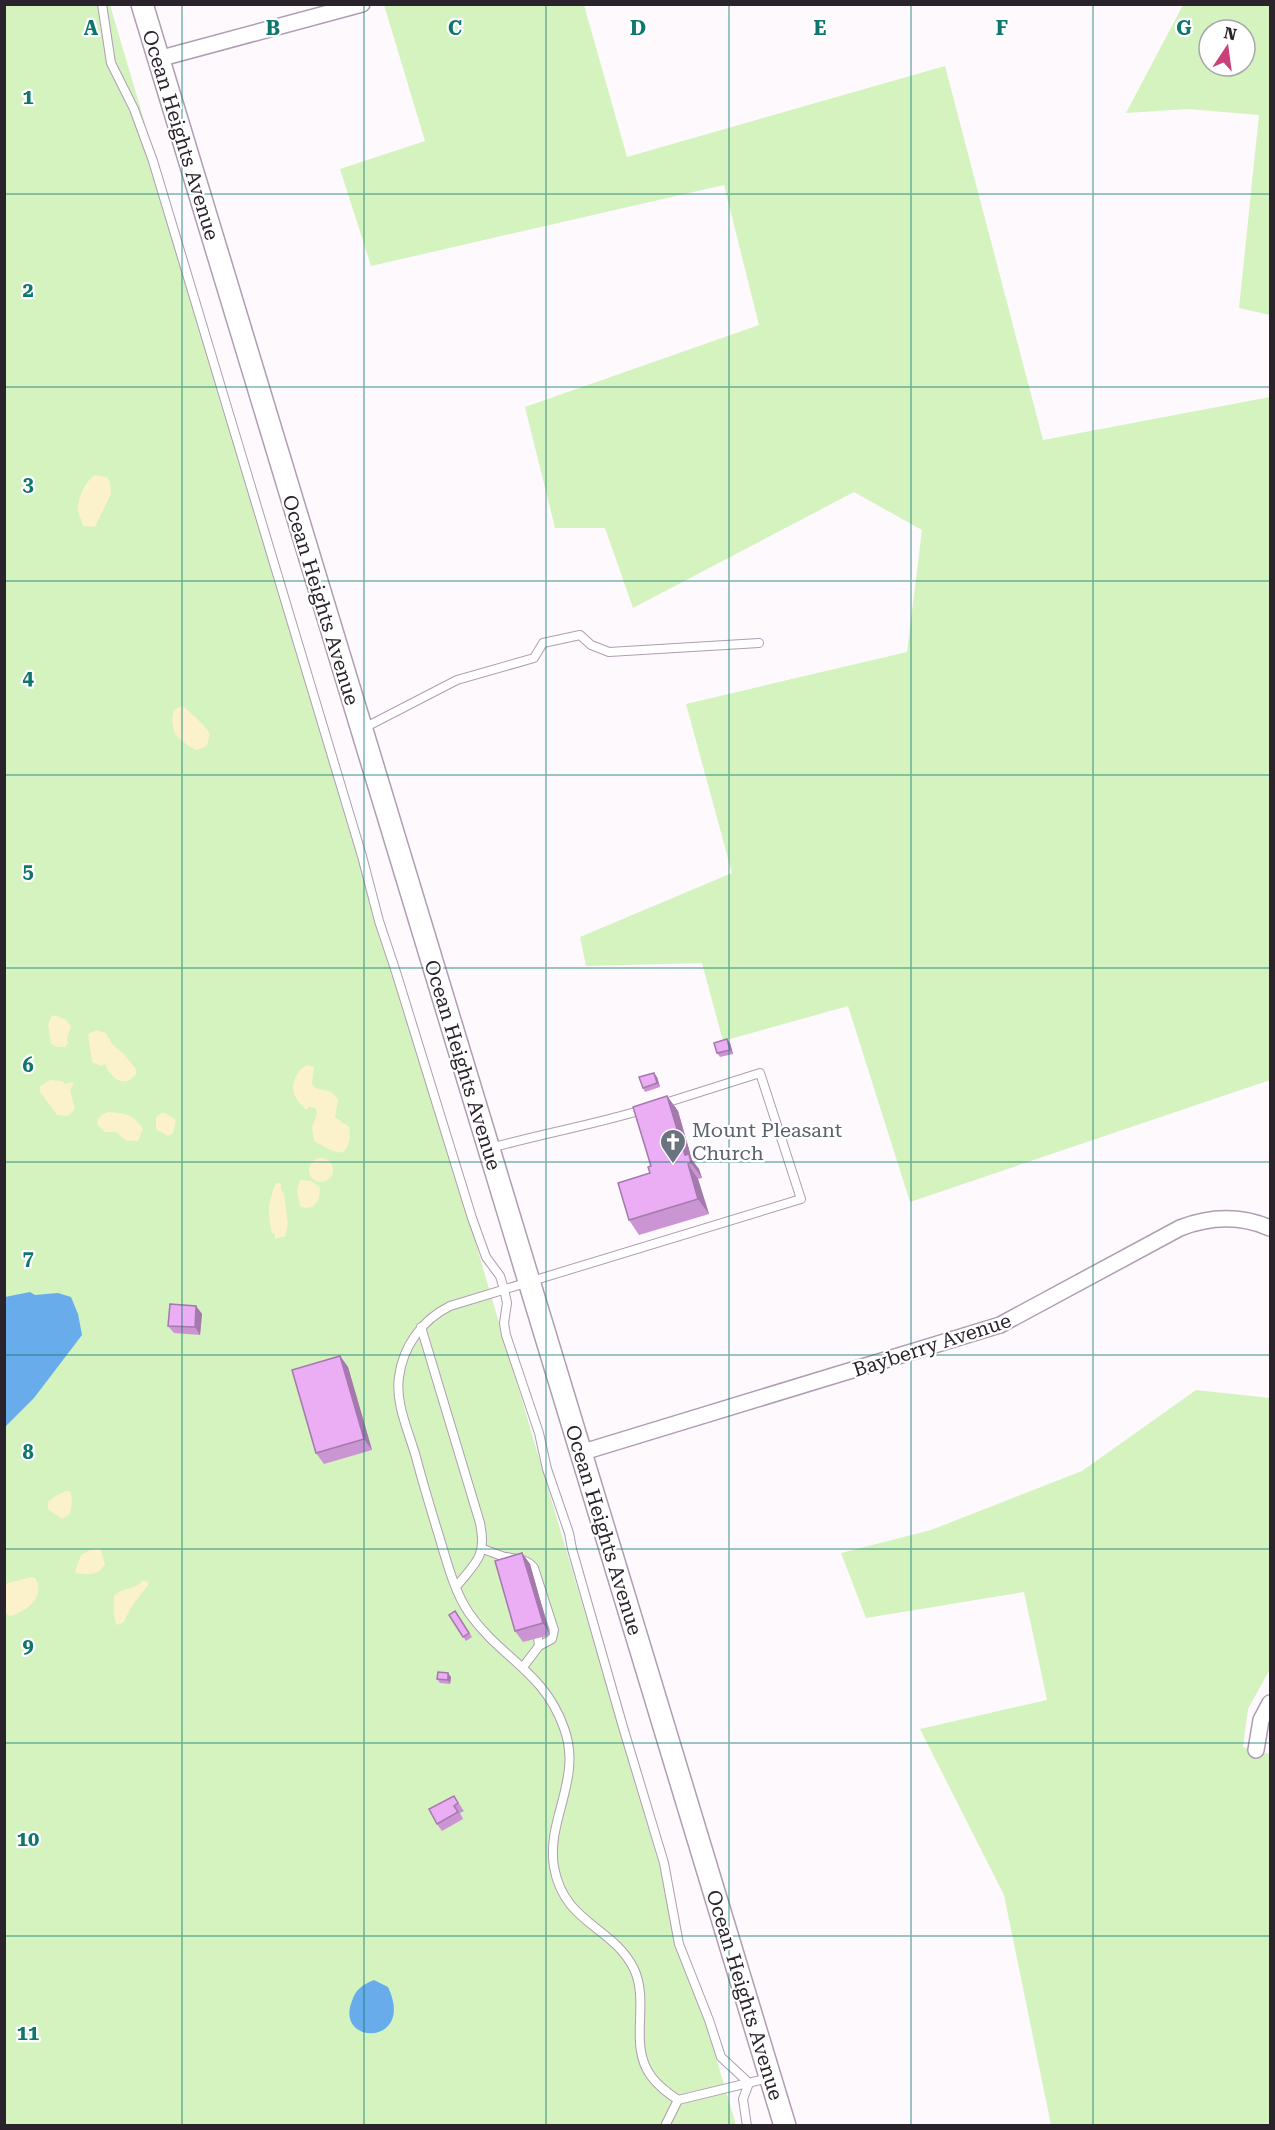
<svg xmlns="http://www.w3.org/2000/svg" width="1275" height="2130" viewBox="0 0 1275 2130" font-family="'Roboto Serif',serif">
	<style>
		.green { fill: #d4f3bf; fill-rule: evenodd }
		.sand { fill: #fbf1cb }
		.water { fill: #68acec }
		.lines { fill: none; stroke-linecap: round; stroke-linejoin: round }
		.lane-casing { stroke: #b09db3; stroke-width: 10 }
		.street-casing { stroke: #b09db3; stroke-width: 18 }
		.secondary-casing { stroke: #b09db3; stroke-width: 24 }
		.lane { stroke: #fff; stroke-width: 8 }
		.street { stroke: #fff; stroke-width: 15 }
		.secondary { stroke: #fff; stroke-width: 21 }
		.wall { fill: #ca95d2 }
		.shaded-wall { fill: #a479ab }
		.building { fill: #ebadf4; stroke: #a479ab; stroke-width: 1.5 }
		.grid { fill: none; stroke: #0f766e; stroke-width: 1.5; stroke-opacity: 0.55 }
		.labels { text-anchor: middle; dominant-baseline: central; stroke-width: 4.5; stroke-linejoin: round; paint-order: stroke }
		.street-label { font-size: 20px; fill: #2b232c; stroke: #fff }
		.worship-label { font-size: 20px; fill: #5b616d; stroke: #fff; text-anchor: start }
		.grid-label { font-size: 20px; text-anchor: middle; font-weight: bold; fill: #0f766e; stroke: #fff; stroke-width: 4.5; stroke-linejoin: round; paint-order: stroke }
	</style>
	<rect width="100%" height="100%" fill="#fdf9fd"/>
	<g class="green">
		<polygon points="5,5 110,5 736,2125 5,2125"/>
		<polygon points="384,5 584,5 627,157 945,66 1043,440 1270,397 1270,1080 910,1202 848,1006 723,1041 702,963 586,966 580,937 732,873 686,704 907,652 922,530 854,492 633,608 605,528 555,528 525,407 759,325 724,185 371,266 340,169 425,141"/>
		<path d="M1183 5H1270V315L1239 308 1259 115 1188 109 1126 113ZM1209 30H1245V66H1209Z"/>
		<polygon points="1196,1390 1270,1398 1270,1669 1248,1709 1243,1747 1270,1754 1270,2125 1051,2125 1004,1895 920,1729 1047,1700 1024,1592 866,1618 841,1553 931,1530 1082,1471"/>
	</g>
	<g class="sand">
		<path d="M95 475 107 477 110 482 111 494 95 527 83 526C82 520 79 516 78 511 77 499 86 480 95 475Z"/>
		<path d="M181 706 184 707C193 715 204 724 210 734 206 745 211 746 196 750 178 740 168 731 174 710Z"/>
		<polygon points="52,1015 65,1019 71,1026 67,1038 68,1043 65,1047 58,1047 51,1044 48,1025"/>
		<path d="M97 1030 106 1033 112 1044 124 1054 136 1069V1074C124 1090 110 1077 105 1064L101 1066 92 1062 88 1034Z"/>
		<path d="M307 1065 314 1067 312 1084C321 1096 328 1083 338 1100L335 1117 349 1127C351 1137 350 1147 342 1153L330 1150 314 1141 312 1128 317 1113 315 1108 309 1107 306 1110C303 1106 298 1102 296 1098 289 1087 296 1070 307 1065Z"/>
		<polygon points="50,1080 62,1081 66,1084 71,1082 74,1084 70,1090 75,1109 68,1116 57,1115 40,1092 40,1086"/>
		<path d="M109 1112C126 1114 133 1114 143 1129L138 1141H127L116 1132H105L97 1124C97 1117 102 1114 109 1112Z"/>
		<polygon points="161,1113 165,1113 176,1120 173,1133 168,1136 156,1129 156,1117"/>
		<circle cx="321" cy="1170" r="12"/>
		<polygon points="300,1180 312,1181 320,1188 319,1199 313,1207 305,1208 300,1206 297,1190"/>
		<path d="M276 1183H281V1190L284 1193 288 1224 285 1236 275 1239V1234L272 1233C267 1212 268 1201 276 1183Z"/>
		<polygon points="66,1491 71,1492 72,1502 70,1514 62,1519 48,1509 48,1502 55,1496"/>
		<path d="M100 1548 105 1564C98 1576 89 1575 76 1573L75 1571 81 1555 92 1549Z"/>
		<path d="M31 1577 35 1578C47 1595 26 1613 10 1616L5 1612V1584Z"/>
		<path d="M143 1580 149 1583C141 1596 131 1604 124 1622L117 1625C112 1617 115 1606 114 1596 122 1587 137 1590 143 1580Z"/>
	</g>
	<g class="water">
		<polygon points="30,1292 35,1295 58,1293 71,1297 78,1314 82,1335 34,1398 5,1427 5,1297"/>
		<path d="M374 1980 388 1987C416 2046 334 2046 352 2001 356 1989 362 1985 374 1980Z"/>
	</g>
	<g class="lines">
		<defs>
			<g id="lane">
				<polyline points="102,4 111,63 134,109 153,161 362,856 379,921 396,972 472,1218 486,1257 500,1276 504,1289 507,1303 504,1323 506,1335 539,1433 547,1469 569,1533 572,1549 623,1727 664,1863 679,1944 709,2020 721,2057 749,2083 743,2099 747,2126"/>
				<polyline points="362,729 457,680 534,658 543,643 580,635 591,645 609,652 759,643"/>
				<path d="M662 1104 760 1073 801 1199 450 1306C422 1320 403 1346 399 1377 395 1404 409 1432 416 1457 423 1484 431 1510 439 1536 447 1562 454 1591 469 1613 500 1658 544 1671 564 1728 583 1779 546 1819 554 1867 564 1924 613 1926 634 1969 650 2003 628 2045 651 2076 658 2086 668 2093 678 2100"/>
				<path d="M491 1148C541 1134 592 1125 642 1110"/>
				<path d="M421 1327 480 1523C487 1557 476 1562 456 1587"/>
				<polyline points="483,1549 510,1559"/>
				<path d="M506 1557C517 1559 527 1559 534 1568L554 1630 552 1639 539 1646"/>
				<polyline points="523,1667 539,1646 538,1638"/>
				<polyline points="678,2100 769,2078"/>
				<polyline points="665,2126 678,2100"/>
			</g>
			<g id="street">
				<polyline points="158,59 362,4"/>
				<path d="M580 1453 1000 1325 1180 1228C1211 1216 1240 1215 1270 1228"/>
				<polyline points="1256,1750 1261,1720 1270,1703"/>
			</g>
			<polyline id="secondary" points="142,4 785,2126"/>
		</defs>
		<use href="#lane" class="lane-casing"/>
		<use href="#street" class="street-casing"/>
		<use href="#secondary" class="secondary-casing"/>
		<use href="#lane" class="lane"/>
		<use href="#street" class="street"/>
		<use href="#secondary" class="secondary"/>
	</g>
	<g class="wall">
		<polygon points="730,1043 733,1054 720,1057 717,1053"/>
		<polygon points="657,1077 660,1087 645,1092 643,1088"/>
		<polygon points="667,1096 678,1111 692,1160 699,1169 702,1178 698,1179 709,1214 639,1235 629,1220 650,1173"/>
		<polygon points="196,1306 202,1314 200,1335 174,1333 168,1326"/>
		<polygon points="340,1356 348,1367 372,1450 324,1464 316,1453"/>
		<polygon points="522,1553 530,1564 550,1635 523,1642 515,1631"/>
		<polygon points="455,1611 472,1637 466,1641 449,1615"/>
		<polygon points="448,1673 451,1677 450,1684 440,1683 437,1679"/>
		<polygon points="454,1796 464,1811 460,1813 463,1819 442,1831 437,1824"/>
	</g>
	<g class="shaded-wall">
		<polygon points="727,1039 730,1043 733,1054 730,1050"/>
		<polygon points="654,1073 657,1077 660,1087 657,1083"/>
		<polygon points="667,1096 678,1111 692,1160 699,1169 702,1178 685,1155"/>
		<polygon points="688,1164 698,1179 709,1214 698,1199"/>
		<polygon points="196,1306 202,1314 200,1335 195,1327"/>
		<polygon points="340,1356 348,1367 372,1450 364,1439"/>
		<polygon points="522,1553 530,1564 550,1635 543,1623"/>
		<polygon points="448,1673 451,1677 450,1684 448,1680"/>
	</g>
	<g class="building">
		<polygon points="727,1039 730,1050 717,1053 714,1043"/>
		<polygon points="654,1073 657,1083 643,1088 639,1077"/>
		<polygon points="667,1096 685,1155 689,1154 691,1163 688,1164 698,1199 629,1220 618,1183 650,1173 648,1167 651,1166 633,1107"/>
		<polygon points="170,1304 196,1306 195,1327 168,1326"/>
		<polygon points="340,1356 364,1439 316,1453 292,1370"/>
		<polygon points="522,1553 543,1623 515,1631 495,1561"/>
		<polygon points="455,1611 469,1633 463,1637 449,1615"/>
		<polygon points="438,1672 448,1673 448,1680 437,1679"/>
		<polygon points="454,1796 458,1803 454,1806 458,1812 437,1824 429,1809"/>
	</g>
	<path class="grid" d="M182 4V2126M364 4V2126M546 4V2126M729 4V2126M911 4V2126M1093 4V2126M4 194H1270M4 387H1270M4 581H1270M4 775H1270M4 968H1270M4 1162H1270M4 1355H1270M4 1549H1270M4 1743H1270M4 1936H1270"/>
	<defs>
		<symbol id="church-pin" viewBox="-11 -11 22 30"><path d="M0 17L-7.5 6A9.5 9.5 0 1 1 7.5 6Z" fill="#6b7280" stroke="#fff"/><path d="M-1.2-6h2.4v3.5h3.3v2.4h-3.3V6h-2.4V-.1h-3.3v-2.4h3.3Z" fill="#fff"/></symbol>
	</defs>
	<g fill-rule="evenodd">
		<use href="#church-pin" x="658" y="1127" width="30" height="40"/>
	</g>
	<g class="labels">
		<g class="street-label">
			<text transform="translate(181 135) rotate(73)">Ocean Heights Avenue</text>
			<text transform="translate(321 600) rotate(73)">Ocean Heights Avenue</text>
			<text transform="translate(463 1065) rotate(73)">Ocean Heights Avenue</text>
			<text transform="translate(932 1345) rotate(-18)">Bayberry Avenue</text>
			<text transform="translate(604 1530) rotate(73)">Ocean Heights Avenue</text>
			<text transform="translate(745 1995) rotate(73)">Ocean Heights Avenue</text>
		</g>
		<g class="worship-label">
			<text x="692" y="1130">Mount Pleasant<tspan x="692" dy="23">Church</tspan></text>
		</g>
	</g>
	<g class="grid-label">
		<text x="91" y="35">A</text>
		<text x="273" y="35">B</text>
		<text x="455" y="35">C</text>
		<text x="638" y="35">D</text>
		<text x="820" y="35">E</text>
		<text x="1002" y="35">F</text>
		<text x="1184" y="35">G</text>
		<text x="28" y="104">1</text>
		<text x="28" y="297">2</text>
		<text x="28" y="491">3</text>
		<text x="28" y="685">4</text>
		<text x="28" y="878">5</text>
		<text x="28" y="1072">6</text>
		<text x="28" y="1265">7</text>
		<text x="28" y="1459">8</text>
		<text x="28" y="1653">9</text>
		<text x="28" y="1846">10</text>
		<text x="28" y="2040">11</text>
	</g>
	<rect width="1275" height="2130" fill="none" stroke="#2b232c" stroke-width="12"/>
	<g transform="translate(1227 48) rotate(13)"><circle r="28" fill="#ffffff" stroke="#aaa7ab" stroke-width="1.5"/>
	<path d="M0-4.5L10 22L0 15L-10 22Z" fill="#ca4078"/>
	<text y="-9" font-size="16" font-weight="bold" text-anchor="middle" fill="#2b232c">N</text>
	</g>
</svg>
